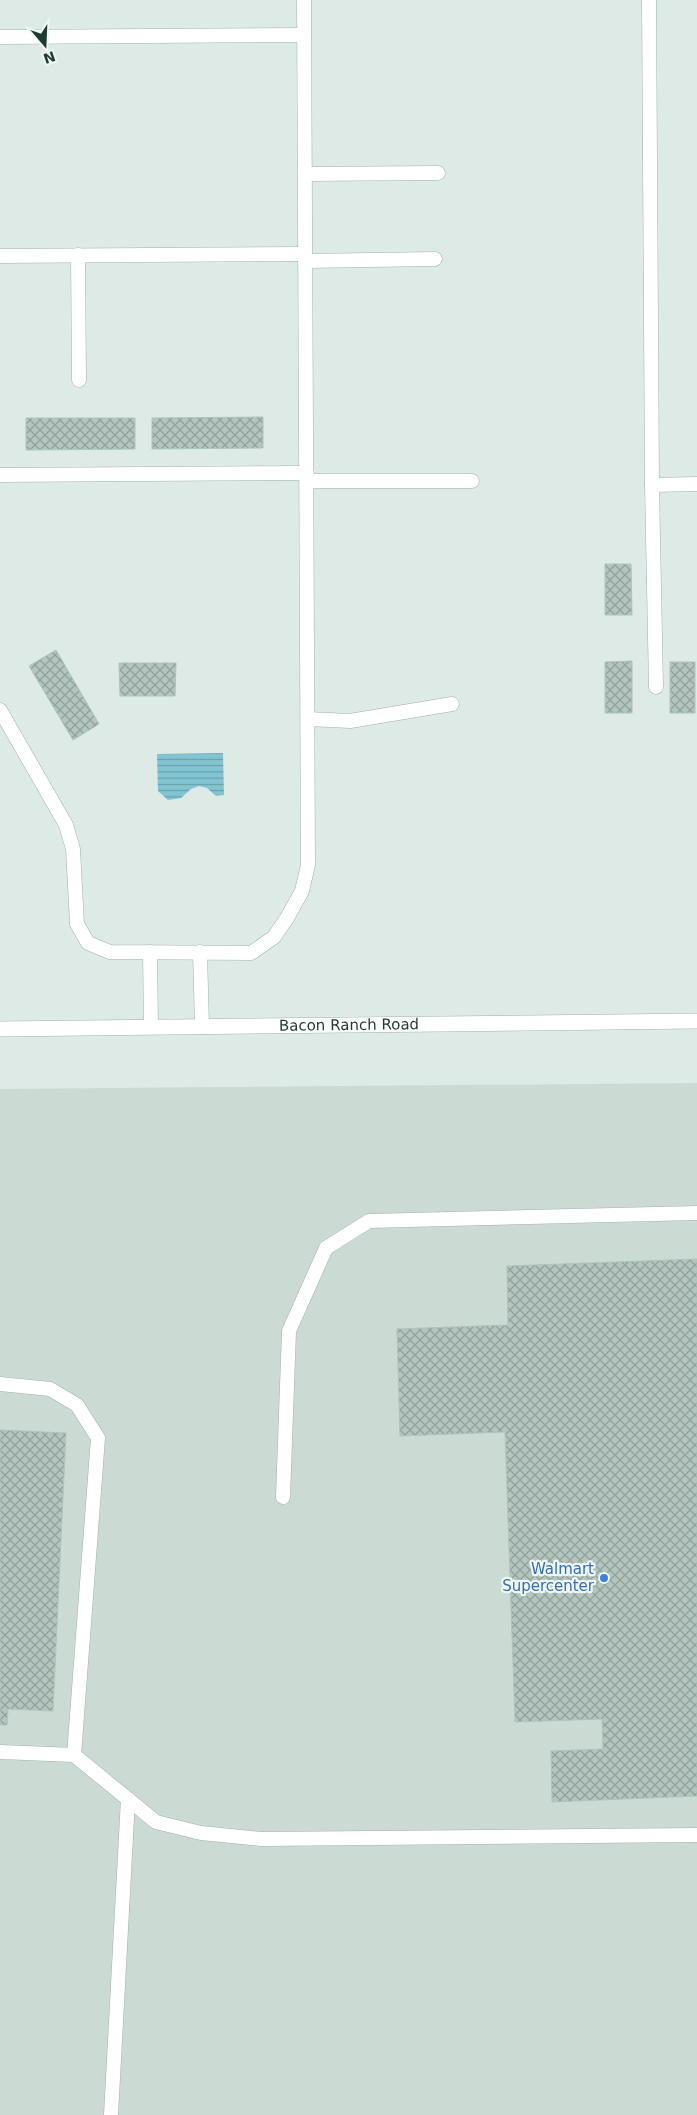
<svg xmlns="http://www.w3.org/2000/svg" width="697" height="2115" viewBox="0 0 697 2115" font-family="'DejaVu Sans',sans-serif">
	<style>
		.built { fill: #ccdad4 }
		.water { fill: url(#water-rules) }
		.building { fill: url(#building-cross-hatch); stroke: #b0c4bc }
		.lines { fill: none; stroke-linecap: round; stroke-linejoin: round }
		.lane-casing { stroke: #a0b2ac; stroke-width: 15 }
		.street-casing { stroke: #a0b2ac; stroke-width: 16 }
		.lane { stroke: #fff; stroke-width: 14 }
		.street { stroke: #fff; stroke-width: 15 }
		.shop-dot { fill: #3f7fe0; stroke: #eef7f2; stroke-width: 2 }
		.labels { text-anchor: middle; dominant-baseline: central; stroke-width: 4.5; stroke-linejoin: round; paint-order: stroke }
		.street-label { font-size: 15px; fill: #1e3a33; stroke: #eef7f2 }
		.shop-label { font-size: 15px; fill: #366cbe; stroke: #eef7f2; text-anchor: end }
	</style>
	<defs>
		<pattern id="water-rules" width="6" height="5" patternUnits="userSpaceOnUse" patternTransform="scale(1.25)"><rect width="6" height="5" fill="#82c4d2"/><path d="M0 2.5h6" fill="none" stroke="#6aa0ab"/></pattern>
		<pattern id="building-cross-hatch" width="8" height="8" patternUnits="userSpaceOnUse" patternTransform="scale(1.25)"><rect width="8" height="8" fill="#b3c5be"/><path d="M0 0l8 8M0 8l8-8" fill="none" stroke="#91a19b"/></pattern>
	</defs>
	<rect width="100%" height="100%" fill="#ddeae5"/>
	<polygon class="built" points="697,1083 697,2115 0,2115 0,1089"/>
	<polygon class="water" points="223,753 224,795 216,796 207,788 199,786 191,789 181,798 168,800 158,791 157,754"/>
	<g class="building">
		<polygon points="263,417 263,448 152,449 152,418"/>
		<polygon points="26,418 135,418 135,449 26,450"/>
		<polygon points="605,564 631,564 632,615 605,615"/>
		<polygon points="56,650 99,724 73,740 29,666"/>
		<polygon points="632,661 632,713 605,713 605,662"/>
		<rect x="670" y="662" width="25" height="51"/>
		<polygon points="119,663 176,663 175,696 120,696"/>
		<polygon points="697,1259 697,1796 552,1802 551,1751 603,1749 602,1719 515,1722 505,1432 400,1436 397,1329 508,1325 507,1266"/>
		<polygon points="0,1430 66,1433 53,1711 8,1709 7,1725 0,1725"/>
	</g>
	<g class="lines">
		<defs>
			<g id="lane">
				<polyline points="649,0 652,485"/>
				<polyline points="0,37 304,35"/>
				<polyline points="305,174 438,173"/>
				<polyline points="78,255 79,380"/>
				<polyline points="0,256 305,254"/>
				<polyline points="305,261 435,259"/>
				<polyline points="0,475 307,473"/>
				<polyline points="307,481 472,481"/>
				<polyline points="656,687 652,485 697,484"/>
				<polyline points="0,710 66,825 73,849 77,924 88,943 110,952 251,953 274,937 287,918 302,891 308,865 304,0"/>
				<polyline points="308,719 350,721 452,704"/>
				<polyline points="150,952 151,1027"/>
				<polyline points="200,952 202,1027"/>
				<polyline points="0,1384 50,1389 77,1405 98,1438 74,1755"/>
				<polyline points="283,1497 289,1331 326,1248 369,1221 697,1213"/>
				<polyline points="0,1752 74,1755 156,1822 201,1833 261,1839 697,1835"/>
				<polyline points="111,2115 128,1799"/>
			</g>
			<g id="street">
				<path id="s1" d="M0 1029 697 1021"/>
			</g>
		</defs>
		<use href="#lane" class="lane-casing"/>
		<use href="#street" class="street-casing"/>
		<use href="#lane" class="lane"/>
		<use href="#street" class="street"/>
	</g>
	<circle class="shop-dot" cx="604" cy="1578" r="5"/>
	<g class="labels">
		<g class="street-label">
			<text stroke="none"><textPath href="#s1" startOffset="349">Bacon Ranch Road</textPath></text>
		</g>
		<g class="shop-label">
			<text x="594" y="1569">Walmart<tspan x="594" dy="17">Supercenter</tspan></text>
		</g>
	</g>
	<g transform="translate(45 45) rotate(161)" stroke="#eef7f2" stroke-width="4" paint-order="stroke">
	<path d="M0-4L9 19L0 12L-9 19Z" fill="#1e3a33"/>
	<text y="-8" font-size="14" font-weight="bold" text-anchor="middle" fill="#1e3a33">N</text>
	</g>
</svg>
